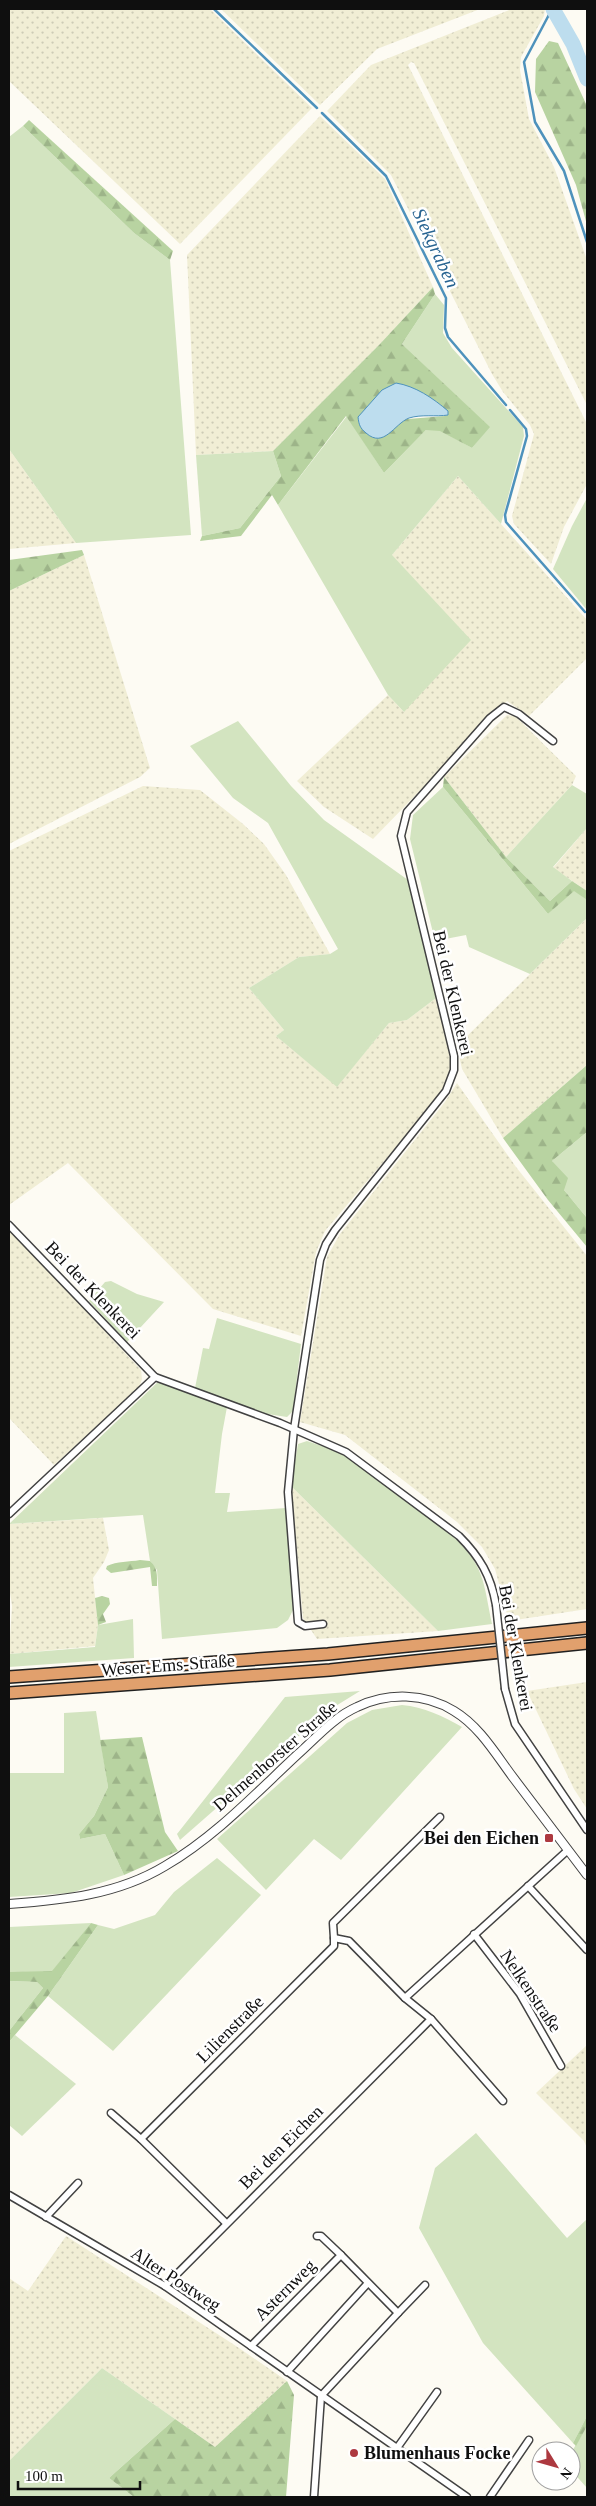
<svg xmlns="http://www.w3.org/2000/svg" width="596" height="2506" viewBox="0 0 596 2506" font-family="Georgia,serif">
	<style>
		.farmland { fill: url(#farmland-dots) }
		.grass { fill: #d3e4c0 }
		.forest { fill: url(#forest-firs); fill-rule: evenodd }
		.water { fill: #bdddee; stroke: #4e92bc }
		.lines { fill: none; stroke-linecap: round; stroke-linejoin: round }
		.stream { stroke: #4e92bc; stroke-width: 2.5 }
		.river { stroke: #bdddee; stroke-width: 15 }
		.minor-casing { stroke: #424242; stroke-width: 9 }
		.tertiary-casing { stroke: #424242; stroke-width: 10 }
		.motorway-casing { stroke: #202020; stroke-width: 14 }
		.minor { stroke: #fff; stroke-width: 6 }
		.tertiary { stroke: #fff; stroke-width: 8 }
		.motorway { stroke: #e1a06d; stroke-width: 11 }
		.minor-bridge-casing { stroke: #424242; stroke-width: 9; stroke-linecap: butt }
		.minor-bridge { stroke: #fff; stroke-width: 6 }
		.poi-dot { fill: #ad3940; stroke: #fff; stroke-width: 2 }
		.labels { text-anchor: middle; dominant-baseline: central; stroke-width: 5; stroke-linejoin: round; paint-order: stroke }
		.street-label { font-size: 18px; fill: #0f0f0f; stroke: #fff }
		.poi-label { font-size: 18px; font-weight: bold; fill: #0f0f0f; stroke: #fff; text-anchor: end }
		.water-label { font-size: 19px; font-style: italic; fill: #286491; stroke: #fff }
	</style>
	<defs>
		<pattern id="farmland-dots" width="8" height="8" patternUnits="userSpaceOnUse" patternTransform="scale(1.25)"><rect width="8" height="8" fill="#f1eed5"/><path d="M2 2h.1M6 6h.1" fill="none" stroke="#cdcbb6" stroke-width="1.8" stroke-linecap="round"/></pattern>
		<pattern id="forest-firs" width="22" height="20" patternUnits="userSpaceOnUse" patternTransform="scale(1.25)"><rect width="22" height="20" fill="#b8d3a1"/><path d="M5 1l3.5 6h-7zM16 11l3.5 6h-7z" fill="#9db489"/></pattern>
	</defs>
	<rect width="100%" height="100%" fill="#fdfbf3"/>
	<g class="farmland">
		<polygon points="9,9 210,9 312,108 180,244 9,81"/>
		<polygon points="221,9 480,9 377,49 320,105"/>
		<polygon points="512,9 545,9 544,16 521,57 520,70 529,119 554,167 587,260 587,405 414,63 411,62 408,65 587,424 587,484 564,527 551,564 514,524 512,516 534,434 530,425 503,392 492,374 391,175 327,111 371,65"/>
		<polygon points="320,116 385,179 433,287 379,345 273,451 196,455 187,255"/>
		<polygon points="9,449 76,543 9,549"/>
		<polygon points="458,476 587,620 587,658 529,716 507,701 373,839 324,807 297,781 388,695 404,712 392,555"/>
		<polygon points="84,555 150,768 140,777 9,844 9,591"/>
		<polygon points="507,715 515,716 576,776 572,785 506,857 444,777"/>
		<polygon points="143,786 200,790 243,824 264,844 286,875 330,954 299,957 249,988 284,1030 276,1036 337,1086 389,1023 407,1020 436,998 453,1057 452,1071 445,1089 325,1231 316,1252 301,1336 213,1309 68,1163 9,1205 9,851"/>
		<polygon points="587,828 587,891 553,868"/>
		<polygon points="587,918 587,1065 503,1138 462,1069 457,1046"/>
		<polygon points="457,1083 516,1167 587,1256 587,1609 509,1621 495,1569 482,1547 457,1522 345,1435 300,1422 327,1257 340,1234 445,1102"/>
		<polygon points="9,1229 141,1370 142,1379 139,1388 54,1465 9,1418"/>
		<polygon points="291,1486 438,1631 317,1639 303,1618"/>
		<polygon points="103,1518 109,1550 104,1562 93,1578 98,1625 95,1646 9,1654 12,1606 9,1586 9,1524"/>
		<polygon points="587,1682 587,1809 574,1789 527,1691"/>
		<polygon points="587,2045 587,2148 584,2141 536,2093"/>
		<polygon points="66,2236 236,2346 287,2381 215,2447 102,2368 9,2461 9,2278 28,2291"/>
	</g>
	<g class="grass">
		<polygon points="23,126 134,233 170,260 191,535 76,543 9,449 9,137"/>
		<polygon points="435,294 444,305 443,333 452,348 523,427 524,436 501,524 458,476 392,555 471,640 404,712 388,695 278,505 347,416 384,473 426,430 440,430 472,448 489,427 402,344"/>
		<polygon points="273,451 281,476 240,528 202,536 196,455"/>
		<polygon points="587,498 587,610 553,569 572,526"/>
		<polygon points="238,721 291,786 324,820 408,880 436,998 407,1020 389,1023 337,1087 276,1036 284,1030 249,988 299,957 330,954 338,949 268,823 233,798 190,746"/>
		<polygon points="572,785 587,794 587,828 553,867 572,881 550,901 506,857"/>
		<polygon points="443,787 548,914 574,890 587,900 587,918 530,974 469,947 466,935 435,941 410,839 413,815"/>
		<polygon points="587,1132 587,1218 564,1190 552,1161"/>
		<polygon points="111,1281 137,1294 164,1302 127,1342 89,1301 105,1282"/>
		<polygon points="217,1318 301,1344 293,1411 287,1417 261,1413 195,1388 203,1348 209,1349"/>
		<polygon points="159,1381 227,1407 222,1434 215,1493 230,1493 227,1512 286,1508 293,1610 288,1620 277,1628 162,1639 157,1570 150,1561 143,1515 9,1524"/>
		<path d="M307 1441 340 1452 451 1534C485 1566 483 1581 492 1624L438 1631 291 1486 298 1444Z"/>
		<polygon points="133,1619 134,1658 9,1667 9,1654 95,1647 98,1625"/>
		<polygon points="360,1691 326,1712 180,1840 177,1834 285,1697"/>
		<path d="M402 1705C424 1707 443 1716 462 1727L341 1860 314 1839 266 1890 217 1839 347 1723 372 1710Z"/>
		<polygon points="96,1711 108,1787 94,1816 79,1834 80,1839 105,1834 124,1875 71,1893 9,1897 9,1773 64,1773 64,1713"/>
		<polygon points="217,1858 261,1895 113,2051 48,1996 98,1925 114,1929 155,1915 174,1892"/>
		<polygon points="91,1923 52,1972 9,1972 9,1927"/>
		<polygon points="9,1981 37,1982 43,1988 9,2031"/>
		<polygon points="15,2035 76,2084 22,2136 9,2125 9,2042"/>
		<polygon points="476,2133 567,2238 587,2219 587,2416 573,2443 483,2343 419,2228 435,2168"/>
		<polygon points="102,2368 175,2419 109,2478 134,2497 9,2497 9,2461"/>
		<polygon points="587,2426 587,2488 571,2470 571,2453"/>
	</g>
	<g class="forest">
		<polygon points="549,41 558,43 587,106 587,225 576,185 535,92 536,59"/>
		<polygon points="29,120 173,251 170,260 134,233 23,126"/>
		<path d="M433 287 435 294 402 344 490 427 472 448 440 431 426 430 384 473 346 416 278 505 272 495 241 536 200 541 202 536 240 528 281 476 273 451 379 345ZM419 391 441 405 445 416 408 419Z"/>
		<polygon points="82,550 84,555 9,591 9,560"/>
		<polygon points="444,777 506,857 550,901 572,881 587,891 587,900 574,891 548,914 443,787"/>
		<polygon points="587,1065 587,1132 552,1161 568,1178 564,1190 587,1218 587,1247 548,1200 503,1138"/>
		<path d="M140 1560 150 1561C158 1568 157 1575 157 1586H152L150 1567 111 1573 106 1569 107 1566C117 1561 129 1562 140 1560Z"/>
		<polygon points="102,1596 109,1598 110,1604 103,1614 106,1622 98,1625 95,1598"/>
		<polygon points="142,1737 165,1832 178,1851 124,1875 105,1834 80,1839 79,1834 94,1816 108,1787 100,1740"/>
		<polygon points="91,1923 98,1925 48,1996 9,2042 9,2031 43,1988 37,1982 9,1981 9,1972 52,1971"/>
		<polygon points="287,2381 294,2395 286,2497 134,2497 109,2478 175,2419 215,2447"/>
		<polygon points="587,2416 587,2426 576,2446 573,2443"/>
	</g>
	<path class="water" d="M396 383C415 386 433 398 448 411V415C436 417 422 414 409 418 394 424 384 449 366 433 360 428 359 425 358 417L382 390Z"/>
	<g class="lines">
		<g class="stream">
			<polyline points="214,9 317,108"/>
			<polyline points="552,9 524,62 535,122 564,171 587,242"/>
			<polyline points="322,113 386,176 446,298 445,328 448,337 506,405"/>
			<polyline points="510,410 526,429 527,436 505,515 506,522 585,612"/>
		</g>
		<polyline class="river" points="553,9 573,44 587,79"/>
		<defs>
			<g id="minor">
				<path d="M9 1225 155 1377 280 1423 346 1452 459 1536C480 1557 491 1576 496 1605"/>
				<polyline points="9,1514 155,1377"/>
				<polyline points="323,1624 305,1626 298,1622 288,1492 294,1429 320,1260 326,1244 335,1230 446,1091 454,1070 454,1056 401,836 407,812 490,718 504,707 519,714 553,741"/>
				<polyline points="505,1689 515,1724 587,1830"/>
				<polyline points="528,1886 587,1950"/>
				<polyline points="474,1934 520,1994 561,2066"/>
				<polyline points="334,1938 333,1923 440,1817"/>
				<polyline points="431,2019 503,2101"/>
				<polyline points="111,2113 141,2139 226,2223"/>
				<polyline points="141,2139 334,1946 334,1938 349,1941 405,1998"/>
				<polyline points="9,2195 165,2286 467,2497"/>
				<polyline points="46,2217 78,2183"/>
				<polyline points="165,2286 431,2019 405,1998 568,1850"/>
				<polyline points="398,2313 425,2285"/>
				<polyline points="251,2346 341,2255 321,2236 317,2236"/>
				<polyline points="287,2372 368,2283"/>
				<polyline points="397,2448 437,2392"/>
				<polyline points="314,2497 321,2396 398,2313 341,2255"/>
				<polyline points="490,2497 529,2440"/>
			</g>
			<path id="tertiary" d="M9 1904C63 1900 117 1895 165 1866 215 1837 256 1793 298 1754 316 1738 334 1717 357 1707 388 1692 425 1693 454 1711 479 1726 495 1753 512 1776 537 1809 562 1842 587 1875"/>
			<g id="motorway">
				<polyline points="9,1677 328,1654 587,1628"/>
				<polyline points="9,1693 330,1670 587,1643"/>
			</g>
		</defs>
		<use href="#minor" class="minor-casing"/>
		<use href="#tertiary" class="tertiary-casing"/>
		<use href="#motorway" class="motorway-casing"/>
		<use href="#minor" class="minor"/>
		<use href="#tertiary" class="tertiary"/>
		<use href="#motorway" class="motorway"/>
		<defs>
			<polyline id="minor-bridge" points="496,1605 505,1689"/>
		</defs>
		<use href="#minor-bridge" class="minor-bridge-casing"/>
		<use href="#minor-bridge" class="minor-bridge"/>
	</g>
	<g class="poi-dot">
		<rect x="544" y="1833" width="10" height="10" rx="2.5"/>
		<circle cx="354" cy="2453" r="5"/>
	</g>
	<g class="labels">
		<g class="street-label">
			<text transform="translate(453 993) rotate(77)">Bei der Klenkerei</text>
			<text transform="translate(93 1290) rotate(46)">Bei der Klenkerei</text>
			<text transform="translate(516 1648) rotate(80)">Bei der Klenkerei</text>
			<text transform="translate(168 1665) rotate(-4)">Weser-Ems-Straße</text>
			<text transform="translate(275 1756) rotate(-41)">Delmenhorster Straße</text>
			<text transform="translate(531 1991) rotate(56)">Nelkenstraße</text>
			<text transform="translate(230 2029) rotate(-45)">Lilienstraße</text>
			<text transform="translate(281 2147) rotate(-45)">Bei den Eichen</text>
			<text transform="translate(176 2279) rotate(33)">Alter Postweg</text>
			<text transform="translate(285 2290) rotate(-45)">Asternweg</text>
		</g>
		<g class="poi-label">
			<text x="539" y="1838">Bei den Eichen</text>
			<text x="364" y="2453" text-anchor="start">Blumenhaus Focke</text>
		</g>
		<g class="water-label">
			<text transform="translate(436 248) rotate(65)">Siekgraben</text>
		</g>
	</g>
	<rect width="596" height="2506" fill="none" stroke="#0f0f0f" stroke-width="20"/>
	<g transform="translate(556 2466) rotate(127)"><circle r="24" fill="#ffffff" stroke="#9f9f9f"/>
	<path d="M0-4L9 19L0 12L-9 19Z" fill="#ad3940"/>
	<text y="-8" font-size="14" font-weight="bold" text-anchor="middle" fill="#0f0f0f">N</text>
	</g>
	<path d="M18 2481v8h122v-8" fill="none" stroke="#0f0f0f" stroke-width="2.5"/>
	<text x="25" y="2481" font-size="15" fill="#0f0f0f" stroke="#ffffff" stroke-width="4" paint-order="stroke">100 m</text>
</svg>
